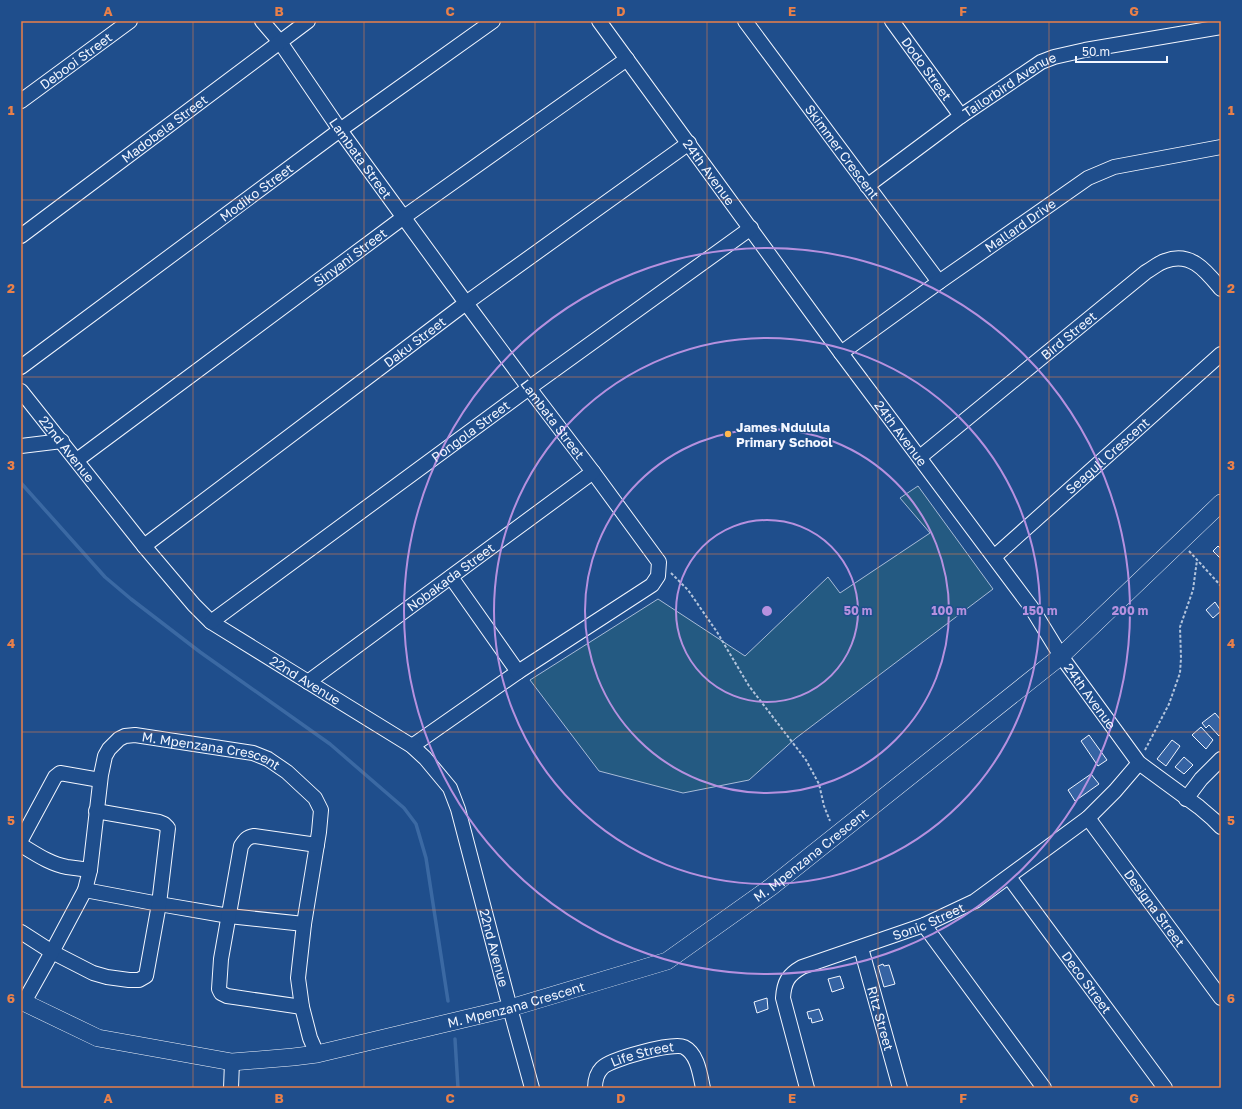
<svg xmlns="http://www.w3.org/2000/svg" width="1242" height="1109" viewBox="0 0 1242 1109" font-family="'Golos Text',sans-serif">
	<style>
		.green { fill: #245a82; stroke: #a8bbd7 }
		.lines { fill: none; stroke-linecap: round; stroke-linejoin: round }
		.stream { stroke: #3b69a3; stroke-width: 3.5 }
		.building { fill: #3563a3; stroke: #f2f6ff }
		.minor-casing { stroke: #f2f6ff; stroke-width: 16 }
		.major-casing { stroke: #f2f6ff; stroke-width: 18 }
		.path { stroke: #b3c4dc; stroke-width: 2; stroke-dasharray: 3 2; stroke-linecap: butt }
		.minor { stroke: #1f4e8c; stroke-width: 14 }
		.major { stroke: #1f4e8c; stroke-width: 17 }
		.grid { fill: none; stroke: #ea8049; stroke-width: 1; stroke-opacity: 0.55 }
		.ring { fill: none; stroke: #b691df; stroke-width: 2 }
		.poi-dot { fill: #ffb74d; stroke: #1f4e8c; stroke-width: 1.5 }
		.labels { text-anchor: middle; dominant-baseline: central; stroke-width: 3; stroke-linejoin: round; paint-order: stroke }
		.street-label { font-size: 13px; fill: #f2f6ff; stroke: #1f4e8c }
		.poi-label { font-size: 13px; font-weight: bold; fill: #f2f6ff; stroke: #1f4e8c; text-anchor: start }
		.centre { fill: #b691df; stroke: #1f4e8c; stroke-width: 2 }
		.ring-label { font-size: 12px; text-anchor: middle; font-weight: bold; fill: #b691df; stroke: #1f4e8c; stroke-width: 3; stroke-linejoin: round; paint-order: stroke }
		.neatline { fill: none; stroke: #ea8049; stroke-width: 1.5 }
		.grid-label { font-size: 13px; text-anchor: middle; font-weight: bold; fill: #ea8049 }
	</style>
	<rect width="100%" height="100%" fill="#1f4e8c"/>
	<polygon class="green" points="918,486 993,589 796,738 749,780 683,793 599,771 530,680 658,599 745,656 828,577 840,593 930,533 900,498"/>
	<g class="lines">
		<g class="stream">
			<polyline points="21,483 105,577 131,599 200,652 330,744 404,808 416,824 426,858 448,1001"/>
			<polyline points="455,1039 458,1088"/>
		</g>
	</g>
	<g class="building">
		<polygon points="1218,546 1221,549 1221,556 1220,558 1213,551"/>
		<polygon points="1215,602 1221,611 1213,618 1206,610"/>
		<polygon points="1215,713 1221,720 1221,734 1219,736 1209,725 1206,728 1202,723"/>
		<polygon points="1201,727 1213,740 1206,749 1192,735"/>
		<polygon points="1089,735 1107,760 1098,766 1081,741"/>
		<polygon points="1172,740 1180,746 1166,766 1157,759"/>
		<polygon points="1184,757 1193,765 1184,774 1175,767"/>
		<polygon points="1091,774 1099,784 1075,801 1068,790"/>
		<polygon points="883,964 884,966 889,965 895,984 884,987 878,966"/>
		<polygon points="840,976 844,988 832,992 828,979"/>
		<polygon points="767,998 768,1009 757,1013 754,1002"/>
		<polygon points="819,1009 823,1020 812,1023 811,1018 809,1019 807,1012"/>
	</g>
	<g class="lines">
		<defs>
			<g id="minor">
				<path id="s1" d="M262 21 280 42 340 130 466 303 529 388 593 472 659 562 658 576 652 585 518 672 412 746"/>
				<path id="s2" d="M599 21 841 353 1031 607 1061 656 1139 763 1199 807 1213 819 1221 827"/>
				<path id="s3" d="M745 21 939 282"/>
				<path id="s4" d="M892 21 961 116"/>
				<path id="s5" d="M21 101 130 21"/>
				<path id="s6" d="M867 186 961 116 1041 62 1054 57 1085 50 1221 27"/>
				<path id="s7" d="M21 236 308 21"/>
				<path id="s8" d="M841 353 939 282 1088 178 1114 167 1221 147"/>
				<path id="s9" d="M21 367 340 130 493 21"/>
				<path id="s10" d="M21 391 144 546 194 605 211 622 412 746 425 758 450 788 458 809 510 1008 532 1088"/>
				<polyline points="21,446 62,441"/>
				<path id="s11" d="M920 457 1146 272C1152 269 1158 263 1165 261 1191 251 1206 271 1221 289"/>
				<path id="s12" d="M77 460 404 217 627 59"/>
				<path id="s13" d="M144 546 466 303 689 143"/>
				<path id="s14" d="M994 557 1221 354"/>
				<polyline points="451,577 518,672"/>
				<path id="s15" d="M211 622 529 388 751 228"/>
				<path id="s16" d="M308 682 593 472"/>
				<polyline points="1186,799 1201,779 1221,759"/>
				<path id="s17" d="M1088 818 1221 998"/>
				<polyline points="21,840 55,777 60,773 100,780"/>
				<path d="M21 845C36 854 50 864 67 867 75 868 82 869 90 870"/>
				<path id="s18" d="M1009 877 1165 1088"/>
				<polyline points="85,890 159,904 229,916 304,924"/>
				<polyline points="924,925 1044,1088"/>
				<polyline points="21,932 52,952 93,973 107,977 129,980 139,980 146,976 159,904 168,828 164,824 159,822 96,811"/>
				<path id="s19" d="M861 948 900 1088"/>
				<path id="s20" d="M24 1002 52 952 85 890 90 870 101 775 105 756 109 749 119 739 125 736 135 735 253 753 268 759 287 772 315 798 321 810 319 832 304 924 298 978 302 1007 310 1038 317 1054"/>
				<path d="M302 1007 227 996 221 993 219 989 221 959 241 846C245 840 247 837 254 836L317 845"/>
				<polyline points="231,1088 232,1062"/>
				<path id="s21" d="M595 1088C595 1081 596 1074 602 1068 610 1059 673 1042 684 1047 698 1054 700 1075 703 1088"/>
				<path id="s22" d="M807 1088 783 998C784 982 788 975 802 967L924 925 975 901 1088 818 1115 791 1139 763"/>
			</g>
			<g id="major">
				<path id="s23" d="M21 1001 98 1038 232 1062 293 1057 317 1054 510 1008 667 961 771 887 1061 656 1221 503"/>
			</g>
		</defs>
		<use href="#minor" class="minor-casing"/>
		<use href="#major" class="major-casing"/>
		<g class="path">
			<polyline points="1189,551 1221,586"/>
			<polyline points="671,573 688,590 717,632 749,686 806,760 819,784 824,806 830,821"/>
			<polyline points="1145,750 1169,704 1180,673 1181,658 1180,627 1193,590 1197,560"/>
		</g>
		<use href="#minor" class="minor"/>
		<use href="#major" class="major"/>
	</g>
	<path class="grid" d="M193 21V1088M364 21V1088M535 21V1088M707 21V1088M878 21V1088M1049 21V1088M21 200H1221M21 377H1221M21 554H1221M21 732H1221M21 910H1221"/>
	<g class="ring">
		<circle cx="767" cy="611" r="91"/>
		<circle cx="767" cy="611" r="182"/>
		<circle cx="767" cy="611" r="273"/>
		<circle cx="767" cy="611" r="363"/>
	</g>
	<circle class="poi-dot" cx="728" cy="434" r="4"/>
	<g class="labels">
		<g class="street-label">
			<text stroke="none"><textPath href="#s5" startOffset="68">Debooi Street</textPath></text>
			<text stroke="none"><textPath href="#s4" startOffset="59">Dodo Street</textPath></text>
			<text stroke="none"><textPath href="#s6" startOffset="175">Tailorbird Avenue</textPath></text>
			<text stroke="none"><textPath href="#s7" startOffset="179">Madobela Street</textPath></text>
			<text stroke="none"><textPath href="#s3" startOffset="163">Skimmer Crescent</textPath></text>
			<text stroke="none"><textPath href="#s1" startOffset="169">Lambata Street</textPath></text>
			<text stroke="none"><textPath href="#s2" startOffset="187">24th Avenue</textPath></text>
			<text stroke="none"><textPath href="#s9" startOffset="293">Modiko Street</textPath></text>
			<text stroke="none"><textPath href="#s8" startOffset="220">Mallard Drive</textPath></text>
			<text stroke="none"><textPath href="#s12" startOffset="340">Sinyani Street</textPath></text>
			<text stroke="none"><textPath href="#s11" startOffset="192">Bird Street</textPath></text>
			<text stroke="none"><textPath href="#s13" startOffset="339">Daku Street</textPath></text>
			<text stroke="none"><textPath href="#s1" startOffset="493">Lambata Street</textPath></text>
			<text stroke="none"><textPath href="#s15" startOffset="322">Pongola Street</textPath></text>
			<text stroke="none"><textPath href="#s2" startOffset="511">24th Avenue</textPath></text>
			<text stroke="none"><textPath href="#s10" startOffset="74">22nd Avenue</textPath></text>
			<text stroke="none"><textPath href="#s14" startOffset="152">Seagull Crescent</textPath></text>
			<text stroke="none"><textPath href="#s16" startOffset="177">Nobakada Street</textPath></text>
			<text stroke="none"><textPath href="#s10" startOffset="410">22nd Avenue</textPath></text>
			<text stroke="none"><textPath href="#s2" startOffset="835">24th Avenue</textPath></text>
			<text stroke="none"><textPath href="#s20" startOffset="380">M. Mpenzana Crescent</textPath></text>
			<text stroke="none"><textPath href="#s23" startOffset="848">M. Mpenzana Crescent</textPath></text>
			<text stroke="none"><textPath href="#s17" startOffset="112">Designa Street</textPath></text>
			<text stroke="none"><textPath href="#s22" startOffset="266">Sonic Street</textPath></text>
			<text stroke="none"><textPath href="#s10" startOffset="758">22nd Avenue</textPath></text>
			<text stroke="none"><textPath href="#s18" startOffset="131">Deco Street</textPath></text>
			<text stroke="none"><textPath href="#s23" startOffset="512">M. Mpenzana Crescent</textPath></text>
			<text stroke="none"><textPath href="#s19" startOffset="73">Ritz Street</textPath></text>
			<text stroke="none"><textPath href="#s21" startOffset="65">Life Street</textPath></text>
		</g>
		<g class="poi-label">
			<text x="736" y="427">James Ndulula<tspan x="736" dy="15">Primary School</tspan></text>
		</g>
	</g>
	<circle cx="767" cy="611" r="6" class="centre"/>
	<g class="ring-label">
		<text x="858" y="615">50 m</text>
		<text x="949" y="615">100 m</text>
		<text x="1040" y="615">150 m</text>
		<text x="1130" y="615">200 m</text>
	</g>
	<rect width="1242" height="1109" fill="none" stroke="#1f4e8c" stroke-width="44"/>
	<path d="M1076 56v6h91v-6" fill="none" stroke="#f2f6ff" stroke-width="2"/>
	<text x="1082" y="56" font-size="12" fill="#f2f6ff" stroke="#1f4e8c" stroke-width="3" paint-order="stroke">50 m</text>
	<rect x="22" y="22" width="1198" height="1065" class="neatline"/>
	<g class="grid-label">
		<text x="108" y="16">A</text>
		<text x="279" y="16">B</text>
		<text x="450" y="16">C</text>
		<text x="621" y="16">D</text>
		<text x="792" y="16">E</text>
		<text x="963" y="16">F</text>
		<text x="1134" y="16">G</text>
		<text x="11" y="115">1</text>
		<text x="1231" y="115">1</text>
		<text x="11" y="293">2</text>
		<text x="1231" y="293">2</text>
		<text x="11" y="470">3</text>
		<text x="1231" y="470">3</text>
		<text x="11" y="648">4</text>
		<text x="1231" y="648">4</text>
		<text x="11" y="825">5</text>
		<text x="1231" y="825">5</text>
		<text x="11" y="1003">6</text>
		<text x="1231" y="1003">6</text>
		<text x="108" y="1103">A</text>
		<text x="279" y="1103">B</text>
		<text x="450" y="1103">C</text>
		<text x="621" y="1103">D</text>
		<text x="792" y="1103">E</text>
		<text x="963" y="1103">F</text>
		<text x="1134" y="1103">G</text>
	</g>
</svg>
